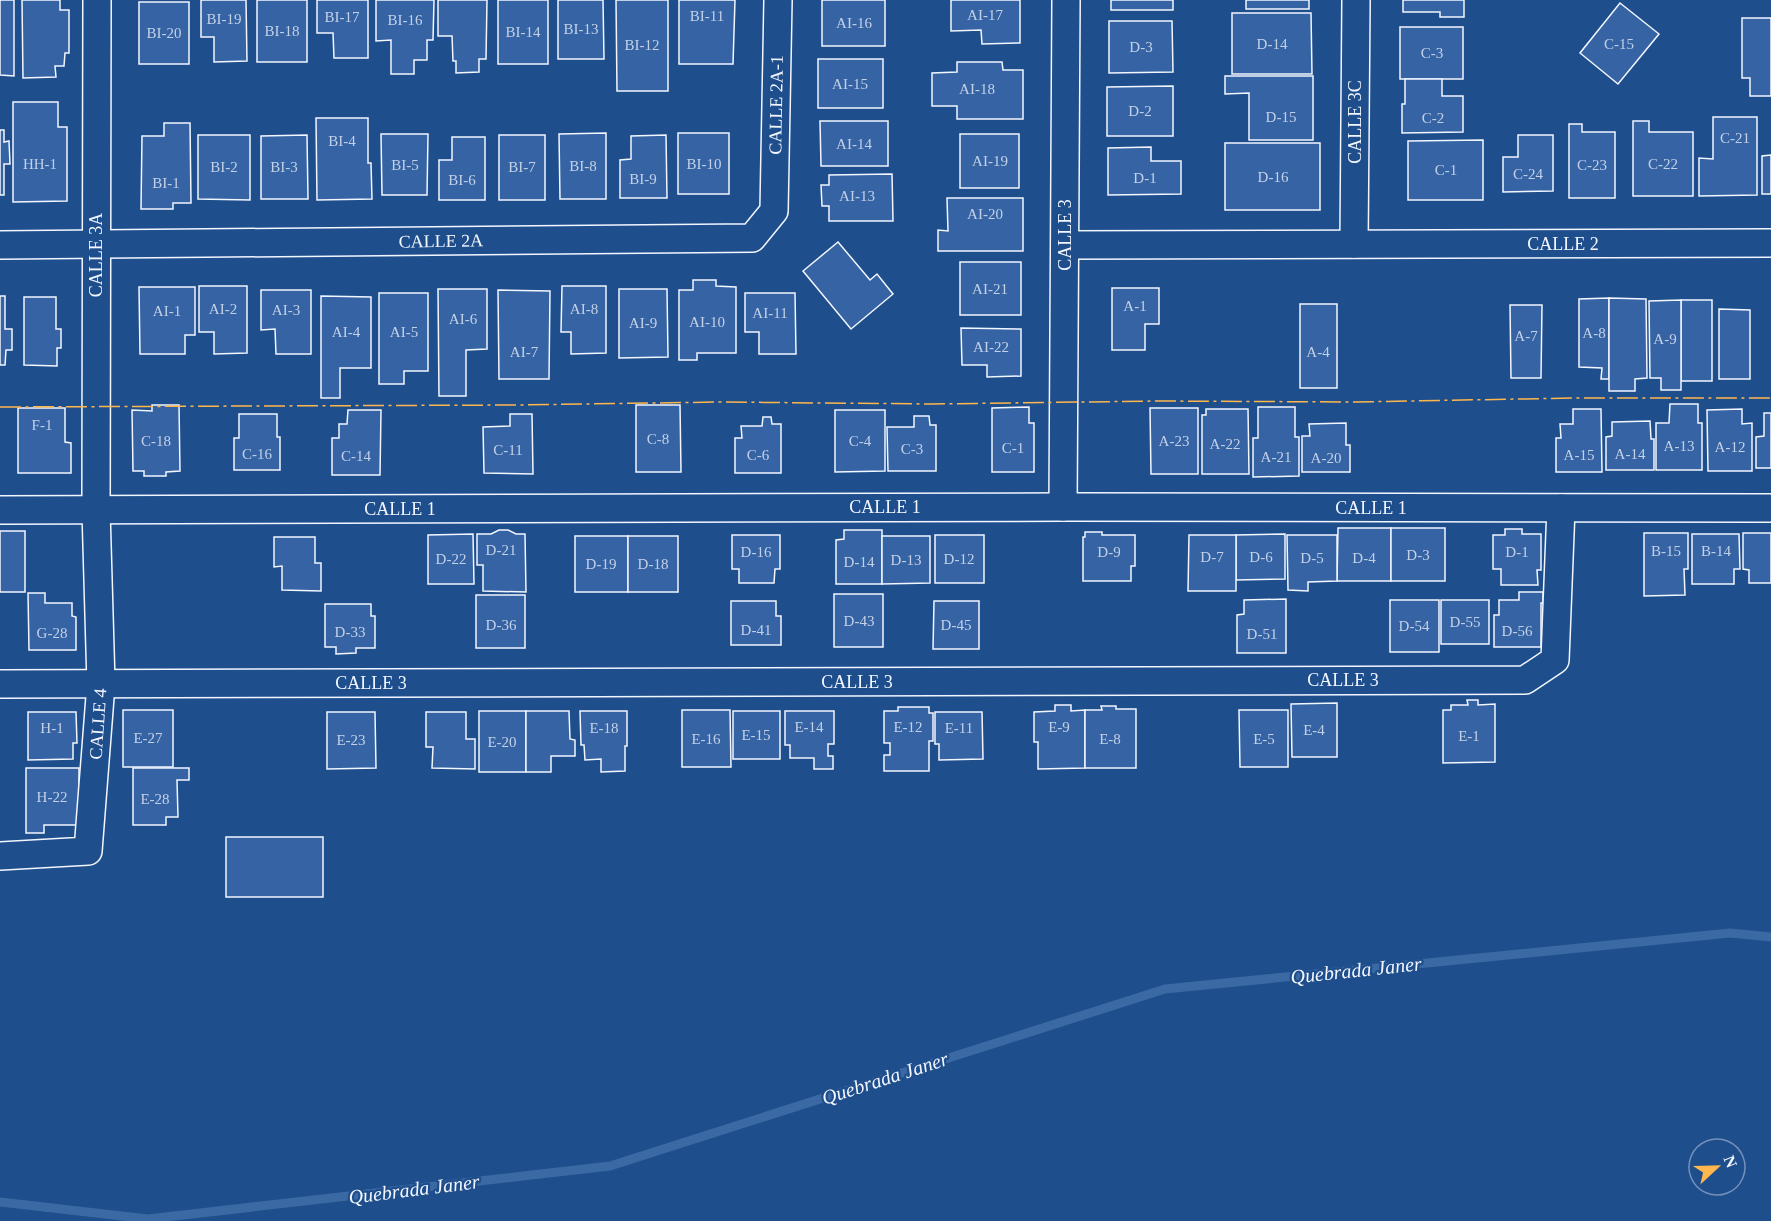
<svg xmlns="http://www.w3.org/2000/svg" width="1771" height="1221" viewBox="0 0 1771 1221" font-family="'Times New Roman',serif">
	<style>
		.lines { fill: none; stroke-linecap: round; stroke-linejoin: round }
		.stream { stroke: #3b69a3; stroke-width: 9 }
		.building { fill: #3563a3; stroke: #f2f6ff; stroke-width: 1.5 }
		.minor-casing { stroke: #f2f6ff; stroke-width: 30 }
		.minor { stroke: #1f4e8c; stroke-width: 27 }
		.power { stroke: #ffb74d; stroke-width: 1.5; stroke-dasharray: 21 4.5 3 4.5; stroke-linecap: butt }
		.labels { text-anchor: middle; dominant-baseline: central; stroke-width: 4.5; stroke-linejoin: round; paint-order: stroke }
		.number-label { font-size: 15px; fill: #c3d1e8 }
		.street-label { font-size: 18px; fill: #f2f6ff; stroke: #1f4e8c }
		.water-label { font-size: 20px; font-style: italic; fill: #f2f6ff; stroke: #1f4e8c }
	</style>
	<rect width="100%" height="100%" fill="#1f4e8c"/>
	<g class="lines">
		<polyline class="stream" points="0,1202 148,1219 610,1166 1165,989 1730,933 1771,937"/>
	</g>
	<g class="building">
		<polygon points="0,0 14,0 14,76 0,75"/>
		<polygon points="22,0 60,0 60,10 69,10 69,53 65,53 64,66 55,66 56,77 23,78"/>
		<polygon points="201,0 246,0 247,61 214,62 214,37 201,37"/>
		<rect x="257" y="0" width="50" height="62"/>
		<polygon points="317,0 368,0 368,58 334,58 333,33 317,33"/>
		<polygon points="376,0 434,0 433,40 427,40 427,60 414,60 414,74 391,74 391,40 376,41"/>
		<polygon points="438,0 487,0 486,59 479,59 479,72 456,73 456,61 453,61 452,36 438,36"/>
		<rect x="498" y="0" width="50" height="64"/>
		<polygon points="558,0 603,0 604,59 558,59"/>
		<polygon points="616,0 668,0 668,91 617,91"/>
		<polygon points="679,0 735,0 733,64 679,64"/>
		<rect x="822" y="0" width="63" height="46"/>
		<polygon points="951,0 1020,0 1020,43 982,44 981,30 951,31"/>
		<rect x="1111" y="0" width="62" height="10"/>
		<rect x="1246" y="0" width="63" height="9"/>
		<polygon points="1403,0 1464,0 1464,17 1440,17 1440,12 1403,12"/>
		<rect x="139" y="2" width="50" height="62"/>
		<polygon points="1620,3 1659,34 1618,84 1580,53"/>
		<polygon points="1232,13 1311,13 1312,74 1232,74"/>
		<polygon points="1742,18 1771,18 1771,96 1750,96 1750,78 1742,78"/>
		<polygon points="1109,21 1172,21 1173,72 1109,73"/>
		<rect x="1400" y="27" width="63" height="52"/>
		<rect x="818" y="59" width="65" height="49"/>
		<polygon points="957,62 1002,62 1003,70 1023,70 1023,119 957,119 957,106 932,106 932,73 957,72"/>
		<polygon points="1225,76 1313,76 1313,140 1249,140 1249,93 1225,94"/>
		<polygon points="1405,79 1442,79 1442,96 1463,96 1463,132 1402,133 1402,104 1405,104"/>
		<polygon points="1173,86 1173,136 1107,136 1107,87"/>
		<polygon points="13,102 58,102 58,127 67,127 67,201 13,202"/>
		<polygon points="1713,117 1757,117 1757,195 1699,196 1699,158 1713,159"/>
		<polygon points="316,118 368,118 368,163 371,163 372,199 317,200"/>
		<polygon points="820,121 888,121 888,166 821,166"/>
		<polygon points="1633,121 1649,121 1649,132 1693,132 1693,196 1633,196"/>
		<polygon points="164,123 190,123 191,203 173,203 173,209 141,209 142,136 164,136"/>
		<polygon points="1569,124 1582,124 1582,132 1615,132 1615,198 1569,198"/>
		<polygon points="0,130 4,130 4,142 9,141 10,164 4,164 4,195 0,195"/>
		<polygon points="606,133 606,199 560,199 559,134"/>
		<rect x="678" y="133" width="51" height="61"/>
		<polygon points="381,134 428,134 427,195 382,195"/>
		<rect x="960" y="134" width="59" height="54"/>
		<polygon points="198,135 250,135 250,200 198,199"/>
		<polygon points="307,135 308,199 261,199 261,136"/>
		<rect x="499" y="135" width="46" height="65"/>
		<polygon points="666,135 667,198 620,198 620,160 631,159 631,136"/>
		<polygon points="1518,135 1553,135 1553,191 1503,192 1503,157 1518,157"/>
		<polygon points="452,137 485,137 485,200 439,200 439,160 452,160"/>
		<polygon points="1483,140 1483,200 1408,200 1408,141"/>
		<rect x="1225" y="143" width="95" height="67"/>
		<polygon points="1151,147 1151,161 1181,161 1181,194 1108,195 1108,148"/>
		<polygon points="1771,155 1771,194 1762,194 1762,156"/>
		<polygon points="892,174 893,221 829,221 829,206 822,206 821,185 829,185 829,175"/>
		<polygon points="947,198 1023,198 1023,251 938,251 938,230 948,231"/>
		<polygon points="838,242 870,280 877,274 893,294 851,329 803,271"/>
		<rect x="960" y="262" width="61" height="53"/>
		<polygon points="693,280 716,280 716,286 736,287 736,353 697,353 697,360 679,360 679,290 693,290"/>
		<polygon points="199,286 247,286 247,353 214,354 214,332 199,332"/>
		<polygon points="562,286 606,286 606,353 571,354 571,332 561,332"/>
		<polygon points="139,287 195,287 195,335 185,335 185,354 140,354"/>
		<polygon points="1112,288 1159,288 1159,324 1145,324 1145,350 1112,350"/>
		<polygon points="438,289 487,289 487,349 466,350 466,396 439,396"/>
		<polygon points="619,289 667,289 668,357 619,358"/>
		<polygon points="261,290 311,290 311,354 276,354 275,329 261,330"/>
		<polygon points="498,290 550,291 549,379 499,379"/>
		<polygon points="379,293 428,293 428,371 404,371 404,384 379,384"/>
		<polygon points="745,293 795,293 796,354 759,354 759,332 745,332"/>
		<polygon points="0,296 5,296 5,329 12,329 12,350 6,350 5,365 0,365"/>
		<polygon points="321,296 371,297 371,368 340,368 340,398 321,398"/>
		<polygon points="24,297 56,297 56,329 61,329 61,348 57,348 57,366 24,365"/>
		<polygon points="1609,298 1609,379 1601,379 1602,368 1579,367 1579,299"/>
		<polygon points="1609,298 1646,299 1647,378 1635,379 1635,391 1609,391"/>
		<rect x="1681" y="300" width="31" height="81"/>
		<polygon points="1681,300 1681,390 1661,390 1661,378 1650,378 1649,301"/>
		<rect x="1300" y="304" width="37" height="84"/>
		<polygon points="1510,305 1542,305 1541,378 1511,378"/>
		<polygon points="1719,309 1750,310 1750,379 1719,379"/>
		<polygon points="961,328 1021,329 1021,376 987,377 987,365 962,365"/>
		<polygon points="1670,404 1698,404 1698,423 1702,423 1702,470 1656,470 1656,423 1669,423"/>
		<polygon points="152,405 179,405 180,471 166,472 166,476 144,476 144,471 133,471 132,410 152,411"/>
		<polygon points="636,405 680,405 681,472 636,472"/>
		<polygon points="1029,407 1029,423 1034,423 1034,472 992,472 992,408"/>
		<polygon points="1258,407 1295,407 1295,437 1299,437 1299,476 1253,477 1253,438 1258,438"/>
		<polygon points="18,408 65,408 65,442 71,443 71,473 18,473"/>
		<polygon points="1150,408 1198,408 1198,474 1151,474"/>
		<polygon points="1206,409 1248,409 1249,474 1202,474 1202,415 1206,415"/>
		<polygon points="1573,409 1601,409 1602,472 1556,472 1556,438 1561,438 1560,424 1573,424"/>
		<polygon points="1742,409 1742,424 1752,423 1752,471 1708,471 1707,410"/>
		<polygon points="348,410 381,410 380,475 332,475 332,438 339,438 339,424 347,424"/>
		<polygon points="835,410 885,410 885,471 835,472"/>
		<polygon points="1764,413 1771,413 1771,468 1756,468 1756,437 1764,436"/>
		<polygon points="239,414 277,414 277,437 280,437 280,470 234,470 234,438 239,438"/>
		<polygon points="510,414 532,414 533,474 484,473 483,427 510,426"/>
		<polygon points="914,416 929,416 930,425 936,425 936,471 888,471 887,427 914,427"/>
		<polygon points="763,417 771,417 772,424 781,424 781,473 735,473 735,438 742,438 741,426 762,426"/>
		<polygon points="1650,421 1651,439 1654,439 1654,470 1606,470 1606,437 1612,436 1612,422"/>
		<polygon points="1346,423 1346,445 1350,445 1350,472 1302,472 1302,436 1310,436 1309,424"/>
		<polygon points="1338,528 1391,528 1391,581 1337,581"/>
		<rect x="1391" y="528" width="54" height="53"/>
		<polygon points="1505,529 1522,529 1522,534 1541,534 1541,570 1537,570 1538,585 1501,585 1501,569 1493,569 1493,535 1505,535"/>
		<polygon points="499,530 508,530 516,534 525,534 526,592 483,591 483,565 477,565 477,534 491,534"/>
		<polygon points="844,530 882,530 882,584 836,584 836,540 844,539"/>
		<rect x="0" y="531" width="25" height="61"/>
		<polygon points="1085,532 1102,532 1102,535 1135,535 1135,566 1131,566 1131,581 1083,581 1083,537 1085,537"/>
		<polygon points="1644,533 1688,533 1688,569 1684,569 1685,595 1644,596"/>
		<polygon points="1743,533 1771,533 1771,583 1749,583 1749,570 1743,569"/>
		<polygon points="473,534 474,584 428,584 428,535"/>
		<polygon points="1285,534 1285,579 1236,580 1236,535"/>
		<polygon points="1692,534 1739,534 1740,569 1734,569 1734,584 1692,584"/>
		<polygon points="732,535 780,535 780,569 775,569 774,583 739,583 739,569 732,569"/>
		<rect x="935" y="535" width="49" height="48"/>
		<polygon points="1189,535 1236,535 1236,591 1188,591"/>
		<polygon points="1287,535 1337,535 1337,581 1308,582 1308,591 1288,590"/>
		<rect x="575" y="536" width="53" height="56"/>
		<rect x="628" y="536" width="50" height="56"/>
		<polygon points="882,536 930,536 930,583 882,584"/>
		<polygon points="274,537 315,537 315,563 321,563 321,591 282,590 282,566 274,567"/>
		<polygon points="1519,592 1543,592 1543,603 1541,603 1541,647 1494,647 1494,615 1499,615 1499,600 1519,600"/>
		<polygon points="28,593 45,593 45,603 72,603 72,616 76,617 76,650 29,650"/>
		<rect x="834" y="594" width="49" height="53"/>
		<rect x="476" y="595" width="49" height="53"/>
		<polygon points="1286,599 1286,653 1237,653 1237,615 1244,614 1244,600"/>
		<rect x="1390" y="600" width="49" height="52"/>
		<rect x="1441" y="600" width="48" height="44"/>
		<polygon points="731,601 776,601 776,616 781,616 781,645 731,645"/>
		<polygon points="934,601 979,601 979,649 933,649"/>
		<polygon points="325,604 371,604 371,616 375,616 375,648 356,648 356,653 336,654 336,647 325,647"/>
		<polygon points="1467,700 1478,700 1478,705 1495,704 1495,762 1443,763 1443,710 1451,710 1451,705 1468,705"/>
		<polygon points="1337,703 1337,757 1292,757 1291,704"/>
		<polygon points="1055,705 1071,705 1071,711 1085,710 1085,768 1038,769 1038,742 1034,742 1034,712 1055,711"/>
		<polygon points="1101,706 1116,706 1116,709 1136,709 1136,768 1085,768 1085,710 1102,710"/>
		<polygon points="898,707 929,707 929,713 933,713 933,741 929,741 929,771 884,771 884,755 890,755 890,743 884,743 884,711 898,711"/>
		<rect x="123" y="710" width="50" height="57"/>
		<polygon points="682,710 730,710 731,767 682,767"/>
		<polygon points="1239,710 1288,710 1288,767 1240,767"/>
		<rect x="479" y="711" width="47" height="61"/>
		<polygon points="526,711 569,711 570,739 575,740 575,756 551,756 551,772 526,772"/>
		<polygon points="580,711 627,711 627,746 625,746 625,771 601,772 601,759 585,760 584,745 581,745"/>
		<rect x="733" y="711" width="47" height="48"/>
		<polygon points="785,711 834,711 834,744 828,744 828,756 833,756 833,769 814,769 814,758 790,758 790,745 785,745"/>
		<polygon points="28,712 76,712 77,743 73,743 73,759 28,760"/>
		<polygon points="327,712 375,712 376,768 327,769"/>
		<polygon points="426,712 466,712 466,739 475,739 475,769 432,768 433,747 426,747"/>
		<polygon points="935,712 982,712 983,759 939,760 939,744 935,744"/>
		<polygon points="26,768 79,768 79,825 44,825 44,833 26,833"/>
		<polygon points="133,768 189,768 189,780 177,780 178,817 166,817 166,825 133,825"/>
		<rect x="226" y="837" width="97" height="60"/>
	</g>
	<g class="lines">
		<defs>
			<g id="minor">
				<polyline points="1354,244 1356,0"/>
				<polyline points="0,245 752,238 774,211 778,0"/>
				<polyline points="1065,245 1771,243"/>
				<polyline points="1063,507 1066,0"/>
				<polyline points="0,510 1063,507 1771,508"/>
				<polyline points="0,684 1525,680 1555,660 1561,508"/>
				<polyline points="0,856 88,851 101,684 96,510 97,0"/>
			</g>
		</defs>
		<use href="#minor" class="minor-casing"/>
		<use href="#minor" class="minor"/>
		<polyline class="power" points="0,407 516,405 720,402 932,404 1157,401 1354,402 1575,398 1771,398"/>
	</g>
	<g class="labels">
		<g class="number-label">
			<text x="985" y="15">AI-17</text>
			<text x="707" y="16">BI-11</text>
			<text x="342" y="17">BI-17</text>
			<text x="224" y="19">BI-19</text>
			<text x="405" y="20">BI-16</text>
			<text x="854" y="23">AI-16</text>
			<text x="581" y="29">BI-13</text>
			<text x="282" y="31">BI-18</text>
			<text x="523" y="32">BI-14</text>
			<text x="164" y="33">BI-20</text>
			<text x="1272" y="44">D-14</text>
			<text x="1619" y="44">C-15</text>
			<text x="642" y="45">BI-12</text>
			<text x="1141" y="47">D-3</text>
			<text x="1432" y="53">C-3</text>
			<text x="850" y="84">AI-15</text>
			<text x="977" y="89">AI-18</text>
			<text x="1140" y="111">D-2</text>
			<text x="1281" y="117">D-15</text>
			<text x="1433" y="118">C-2</text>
			<text x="1735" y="138">C-21</text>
			<text x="342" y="141">BI-4</text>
			<text x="854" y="144">AI-14</text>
			<text x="990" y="161">AI-19</text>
			<text x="40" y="164">HH-1</text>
			<text x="704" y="164">BI-10</text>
			<text x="1663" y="164">C-22</text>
			<text x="405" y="165">BI-5</text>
			<text x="1592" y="165">C-23</text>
			<text x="583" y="166">BI-8</text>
			<text x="224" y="167">BI-2</text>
			<text x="284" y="167">BI-3</text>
			<text x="522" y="167">BI-7</text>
			<text x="1446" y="170">C-1</text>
			<text x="1528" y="174">C-24</text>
			<text x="1273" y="177">D-16</text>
			<text x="1145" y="178">D-1</text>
			<text x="643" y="179">BI-9</text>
			<text x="462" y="180">BI-6</text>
			<text x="166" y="183">BI-1</text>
			<text x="857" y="196">AI-13</text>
			<text x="985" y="214">AI-20</text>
			<text x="990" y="289">AI-21</text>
			<text x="1135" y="306">A-1</text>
			<text x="223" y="309">AI-2</text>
			<text x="584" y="309">AI-8</text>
			<text x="286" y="310">AI-3</text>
			<text x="167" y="311">AI-1</text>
			<text x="770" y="313">AI-11</text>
			<text x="463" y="319">AI-6</text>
			<text x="707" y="322">AI-10</text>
			<text x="643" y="323">AI-9</text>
			<text x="346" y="332">AI-4</text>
			<text x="404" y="332">AI-5</text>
			<text x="1594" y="333">A-8</text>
			<text x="1526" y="336">A-7</text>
			<text x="1665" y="339">A-9</text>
			<text x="991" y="347">AI-22</text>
			<text x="524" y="352">AI-7</text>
			<text x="1318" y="352">A-4</text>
			<text x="42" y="425">F-1</text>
			<text x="658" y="439">C-8</text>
			<text x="156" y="441">C-18</text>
			<text x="860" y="441">C-4</text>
			<text x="1174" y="441">A-23</text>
			<text x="1225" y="444">A-22</text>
			<text x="1679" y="446">A-13</text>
			<text x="1730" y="447">A-12</text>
			<text x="1013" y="448">C-1</text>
			<text x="912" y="449">C-3</text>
			<text x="508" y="450">C-11</text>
			<text x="257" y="454">C-16</text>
			<text x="1630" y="454">A-14</text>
			<text x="758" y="455">C-6</text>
			<text x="1579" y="455">A-15</text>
			<text x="356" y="456">C-14</text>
			<text x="1276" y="457">A-21</text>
			<text x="1326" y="458">A-20</text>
			<text x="501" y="550">D-21</text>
			<text x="1666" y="551">B-15</text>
			<text x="1716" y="551">B-14</text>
			<text x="756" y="552">D-16</text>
			<text x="1109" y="552">D-9</text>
			<text x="1517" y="552">D-1</text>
			<text x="1418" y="555">D-3</text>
			<text x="1212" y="557">D-7</text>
			<text x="1261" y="557">D-6</text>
			<text x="1312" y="558">D-5</text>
			<text x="1364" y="558">D-4</text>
			<text x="451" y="559">D-22</text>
			<text x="959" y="559">D-12</text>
			<text x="906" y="560">D-13</text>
			<text x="859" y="562">D-14</text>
			<text x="601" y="564">D-19</text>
			<text x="653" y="564">D-18</text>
			<text x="859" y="621">D-43</text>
			<text x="1465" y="622">D-55</text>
			<text x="501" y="625">D-36</text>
			<text x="956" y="625">D-45</text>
			<text x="1414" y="626">D-54</text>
			<text x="756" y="630">D-41</text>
			<text x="1517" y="631">D-56</text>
			<text x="350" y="632">D-33</text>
			<text x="52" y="633">G-28</text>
			<text x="1262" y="634">D-51</text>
			<text x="809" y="727">E-14</text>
			<text x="908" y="727">E-12</text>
			<text x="1059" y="727">E-9</text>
			<text x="52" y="728">H-1</text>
			<text x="604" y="728">E-18</text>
			<text x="959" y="728">E-11</text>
			<text x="1314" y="730">E-4</text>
			<text x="756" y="735">E-15</text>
			<text x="1469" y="736">E-1</text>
			<text x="148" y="738">E-27</text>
			<text x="706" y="739">E-16</text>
			<text x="1110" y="739">E-8</text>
			<text x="1264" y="739">E-5</text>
			<text x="351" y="740">E-23</text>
			<text x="502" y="742">E-20</text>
			<text x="52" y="797">H-22</text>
			<text x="155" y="799">E-28</text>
		</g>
		<g class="street-label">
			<text transform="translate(776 105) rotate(-89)">CALLE 2A-1</text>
			<text transform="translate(1355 122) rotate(-90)">CALLE 3C</text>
			<text transform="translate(1065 235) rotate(-90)">CALLE 3</text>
			<text transform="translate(441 241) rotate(-1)">CALLE 2A</text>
			<text x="1563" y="244">CALLE 2</text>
			<text transform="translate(96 255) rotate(-90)">CALLE 3A</text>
			<text x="885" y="507">CALLE 1</text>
			<text x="1371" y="508">CALLE 1</text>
			<text x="400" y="509">CALLE 1</text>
			<text x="1343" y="680">CALLE 3</text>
			<text x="857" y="682">CALLE 3</text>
			<text x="371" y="683">CALLE 3</text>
			<text transform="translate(98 724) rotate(-86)">CALLE 4</text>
		</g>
		<g class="water-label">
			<text transform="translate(1356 970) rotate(-6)">Quebrada Janer</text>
			<text transform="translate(885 1078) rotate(-18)">Quebrada Janer</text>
			<text transform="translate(414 1189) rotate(-7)">Quebrada Janer</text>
		</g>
	</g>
	<g transform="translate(1717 1167) rotate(68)"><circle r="28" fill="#1f4e8c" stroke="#7391ba" stroke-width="1.5"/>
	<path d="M0-4.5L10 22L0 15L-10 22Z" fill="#ffb74d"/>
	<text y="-9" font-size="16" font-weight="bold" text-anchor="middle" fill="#f2f6ff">N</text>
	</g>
</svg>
